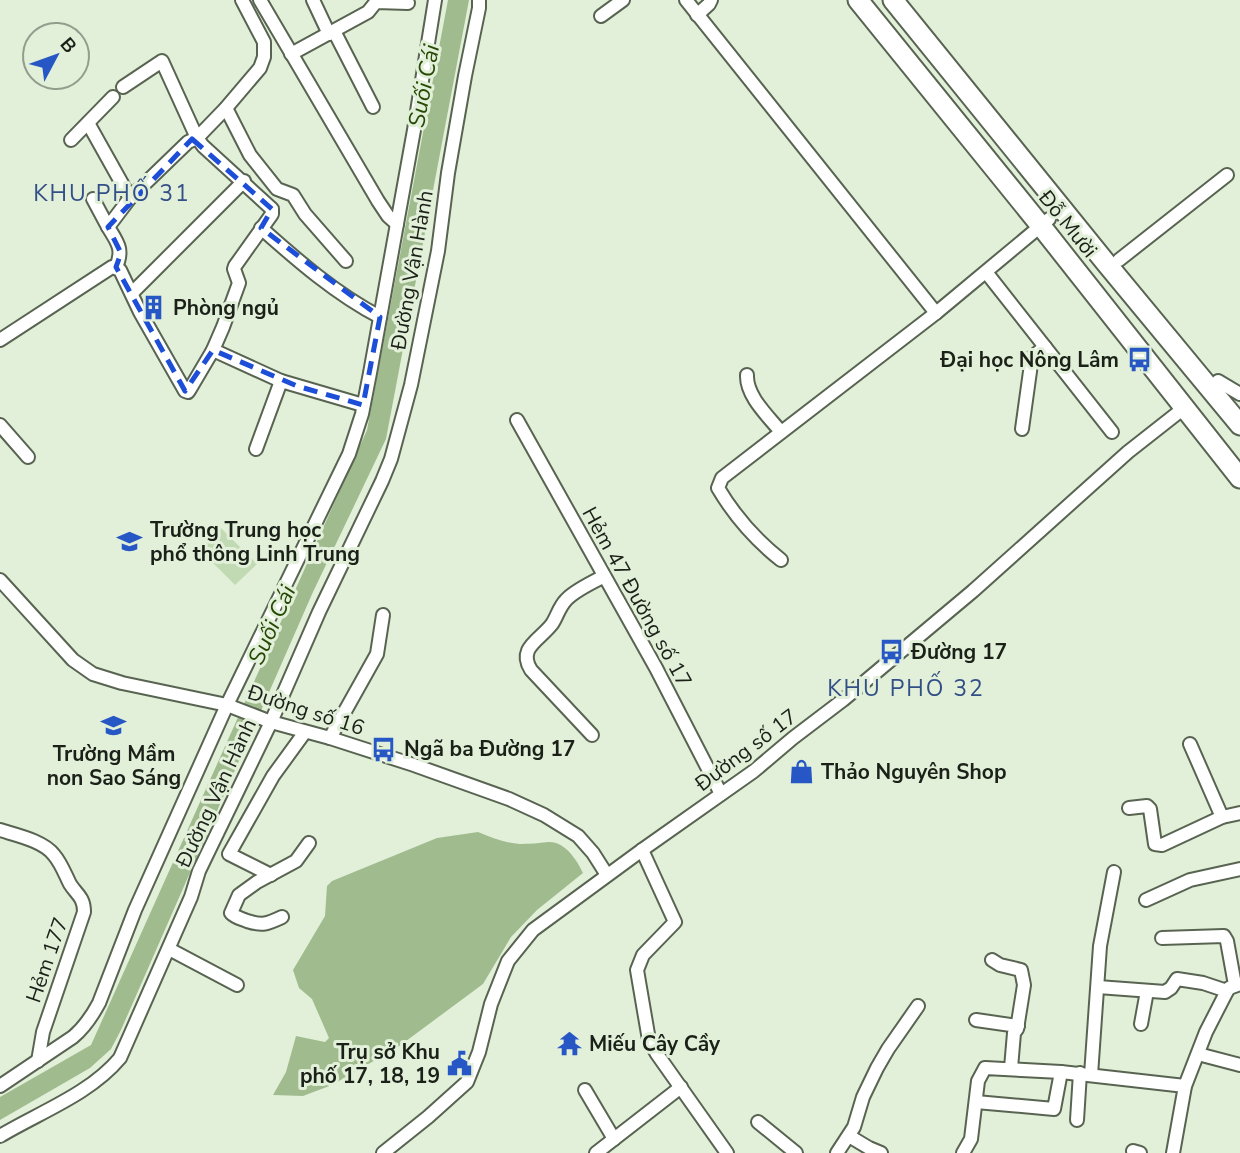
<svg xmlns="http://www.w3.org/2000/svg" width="1240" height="1153" viewBox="0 0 1240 1153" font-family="'Nunito Sans',sans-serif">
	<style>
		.green { fill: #c2dab4 }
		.water { fill: #a0bc8f }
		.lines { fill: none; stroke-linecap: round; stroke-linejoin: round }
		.minor-casing { stroke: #586451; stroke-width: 16 }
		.highway-casing { stroke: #586451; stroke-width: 23 }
		.minor { stroke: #fff; stroke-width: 12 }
		.highway { stroke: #fff; stroke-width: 19 }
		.marked { fill: none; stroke: #1d4ed8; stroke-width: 5; stroke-dasharray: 14 9; stroke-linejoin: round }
		.labels { text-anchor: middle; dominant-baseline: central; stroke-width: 6; stroke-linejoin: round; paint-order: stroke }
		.street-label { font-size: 21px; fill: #1b2018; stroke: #e2f0d9 }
		.poi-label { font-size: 21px; font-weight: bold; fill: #1b2018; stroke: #e2f0d9; text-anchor: start }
		.water-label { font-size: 23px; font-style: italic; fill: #274905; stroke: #e2f0d9 }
		.neighbourhood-label { font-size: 23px; letter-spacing: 2px; fill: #334f87; stroke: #e2f0d9 }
	</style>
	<rect width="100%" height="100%" fill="#e2f0d9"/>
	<polygon class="green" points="221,528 257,564 235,585 200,550"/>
	<g class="water">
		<polygon points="448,0 469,0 386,439 313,592 121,1030 111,1049 90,1068 0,1120 0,1097 91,1045 367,430"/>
		<path d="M478 832C492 838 505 843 520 844 530 844 539 843 548 842 565 841 577 860 583 873L537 910 511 937 483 984 398 1047 332 1085 303 1096 273 1095 286 1072 296 1036 325 1042 329 1038 312 999 299 988 293 970 325 916 327 886 332 881 437 838Z"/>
	</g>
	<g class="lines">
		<defs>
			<g id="minor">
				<polyline points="260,0 378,201 388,216 397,224"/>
				<polyline points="313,0 329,34"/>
				<polyline points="686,0 936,313"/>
				<polyline points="697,15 709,4 711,0"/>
				<polyline points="601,16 623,0"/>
				<polyline points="334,31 373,107"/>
				<polyline points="291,54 368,12 376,2 408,3"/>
				<polyline points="226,108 250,155 277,189 293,195 305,214 346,261"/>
				<polyline points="88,123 130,198"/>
				<polyline points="71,140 113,97"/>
				<polyline points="93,199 108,227"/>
				<path d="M261 228C298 261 336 294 380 317"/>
				<polyline points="1119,260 1227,175"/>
				<path d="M116 267C124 249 117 242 108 227L130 198 188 142 197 138 226 108 260 68 264 57V42L242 0"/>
				<polyline points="986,272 1112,432"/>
				<polyline points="132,293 244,181"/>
				<polyline points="0,340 112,267 120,270 140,312 185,391 188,392 190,389 213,350 223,327 239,283 234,269 235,266 272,214 272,209 203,146 197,138 162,61 123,87"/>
				<polyline points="213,350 281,381 363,405"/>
				<path d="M747 375C746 396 768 416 781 432"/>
				<polyline points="1218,381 1240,394"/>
				<polyline points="517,420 656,668 721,794"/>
				<polyline points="0,425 28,457"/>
				<polyline points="1022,429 1032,357 1045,347"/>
				<polyline points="256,449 281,381"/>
				<path d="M781 560C757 541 734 515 718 488L722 478 936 313 1049 219"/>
				<polyline points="0,580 73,660 93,674 122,683 227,705 271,722 330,738 414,765 509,799 544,815 578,836 593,853 607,875"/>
				<path d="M592 735 531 670C517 648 540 640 552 624 557 617 559 607 566 600 575 590 592 583 604 576"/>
				<polyline points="330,738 377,654 383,615"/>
				<polyline points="1190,744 1222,817"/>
				<polyline points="1129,808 1147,806 1150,809 1155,844 1162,845 1222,817 1240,813"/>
				<path d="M0 830C16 835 44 841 54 855 61 863 65 874 70 884 77 895 84 897 84 912L43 1032 38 1061"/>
				<polyline points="642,850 675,922 643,955 637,970 649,1040 657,1054 727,1153"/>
				<polyline points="271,875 229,854 273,776 305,732"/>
				<polyline points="1146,900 1190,880 1240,869"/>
				<path d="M282 917C267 924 263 926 247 921 240 918 236 918 231 913L239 895 257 882 296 861 309 843"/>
				<polyline points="1162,938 1224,936 1227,941 1235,985"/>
				<polyline points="169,949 237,985"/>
				<polyline points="992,960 1000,965 1021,970 1024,985 1017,1029 1014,1033 1011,1068"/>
				<polyline points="1098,987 1165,992 1171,988 1177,979 1203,983 1227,991"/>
				<polyline points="976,1020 1018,1026"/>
				<polyline points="1141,1024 1147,991"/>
				<polyline points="1198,1054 1240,1065"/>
				<polyline points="1091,1075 1100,946 1114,872"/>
				<path d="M0 1086 73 1037C85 1027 92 1016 99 1003L135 910 227 705 349 454 362 414 370 373 414 130 435 0"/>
				<polyline points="585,1090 614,1139"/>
				<polyline points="976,1102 1054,1109 1061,1072"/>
				<polyline points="1077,1120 1080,1073"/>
				<polyline points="758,1122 796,1153"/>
				<path d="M0 1136C40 1112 90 1094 120 1058L191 897 199 871 271 722 319 612 382 481 391 459 411 385 438 251 448 173 465 76 479 8V0"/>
				<polyline points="849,1136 869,1148 881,1153"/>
				<polyline points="1133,1151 1140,1153"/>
				<polyline points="383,1153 428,1117 467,1082 479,1052 491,1004 508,961 533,930 642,850 754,771 793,738 843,700 973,591 1128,452 1184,408"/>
				<polyline points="596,1153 681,1087"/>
				<polyline points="837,1153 854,1127 863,1097 877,1068 888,1049 918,1006"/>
				<polyline points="963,1153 971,1139 978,1081 985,1068 1061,1072 1185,1086"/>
				<polyline points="1173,1153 1185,1086 1206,1032 1227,991 1229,988 1240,984"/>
			</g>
			<g id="highway">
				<polyline points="858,0 1041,226 1240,478"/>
				<polyline points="893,0 1106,263 1240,425"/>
			</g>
		</defs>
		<use href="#minor" class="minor-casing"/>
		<use href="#highway" class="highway-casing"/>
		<use href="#minor" class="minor"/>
		<use href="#highway" class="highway"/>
	</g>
	<path class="marked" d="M192 139 272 209 261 228 380 317 363 405 297 386 213 350 185 391 116 267 121 253 108 227Z"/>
	<defs>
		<symbol id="building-bare" viewBox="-9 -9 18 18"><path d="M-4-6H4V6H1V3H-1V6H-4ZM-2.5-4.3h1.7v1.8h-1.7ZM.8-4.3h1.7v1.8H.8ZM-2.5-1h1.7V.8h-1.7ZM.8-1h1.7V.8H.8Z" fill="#2657c5" stroke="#e2f0d9" stroke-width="2.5" paint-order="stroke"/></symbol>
		<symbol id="bus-bare" viewBox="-9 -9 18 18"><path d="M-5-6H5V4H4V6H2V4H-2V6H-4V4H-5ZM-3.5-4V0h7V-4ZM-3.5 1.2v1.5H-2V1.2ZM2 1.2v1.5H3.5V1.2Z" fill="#2657c5" stroke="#e2f0d9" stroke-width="2.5" paint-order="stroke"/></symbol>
		<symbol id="school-bare" viewBox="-9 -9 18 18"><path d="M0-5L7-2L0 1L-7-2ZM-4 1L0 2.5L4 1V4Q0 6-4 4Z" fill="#2657c5" stroke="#e2f0d9" stroke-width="2.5" paint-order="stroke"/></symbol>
		<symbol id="shop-bare" viewBox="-9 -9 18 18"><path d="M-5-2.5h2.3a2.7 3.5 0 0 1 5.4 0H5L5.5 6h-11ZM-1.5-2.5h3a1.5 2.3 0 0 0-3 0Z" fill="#2657c5" stroke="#e2f0d9" stroke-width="2.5" paint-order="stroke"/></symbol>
		<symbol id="temple-bare" viewBox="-9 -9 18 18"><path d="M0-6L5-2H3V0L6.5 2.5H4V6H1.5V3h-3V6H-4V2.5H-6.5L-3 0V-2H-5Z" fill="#2657c5" stroke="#e2f0d9" stroke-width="2.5" paint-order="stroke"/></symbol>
		<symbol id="civic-bare" viewBox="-9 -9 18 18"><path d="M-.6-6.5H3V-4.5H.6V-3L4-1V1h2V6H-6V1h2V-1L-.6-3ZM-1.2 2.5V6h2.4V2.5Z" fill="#2657c5" stroke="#e2f0d9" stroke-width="2.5" paint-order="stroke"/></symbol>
	</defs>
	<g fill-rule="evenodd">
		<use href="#building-bare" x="136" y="290" width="35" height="35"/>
		<use href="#bus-bare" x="1122" y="342" width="35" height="35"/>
		<use href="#school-bare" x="112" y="524" width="35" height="35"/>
		<use href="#bus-bare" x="874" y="634" width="35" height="35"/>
		<use href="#school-bare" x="96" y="708" width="35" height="35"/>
		<use href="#bus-bare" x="366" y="732" width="35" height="35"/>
		<use href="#shop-bare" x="784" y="754" width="35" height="35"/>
		<use href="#temple-bare" x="552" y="1026" width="35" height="35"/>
		<use href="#civic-bare" x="442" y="1046" width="35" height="35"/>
	</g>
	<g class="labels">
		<g class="street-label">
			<text transform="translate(1068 224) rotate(51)">Đỗ Mười</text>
			<text transform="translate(412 270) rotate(-80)">Đường Vận Hành</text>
			<text transform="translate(637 597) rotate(61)">Hẻm 47 Đường số 17</text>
			<text transform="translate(306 710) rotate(18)">Đường số 16</text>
			<text transform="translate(746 750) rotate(-37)">Đường số 17</text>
			<text transform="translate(216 793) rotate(-65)">Đường Vận Hành</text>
			<text transform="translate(47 960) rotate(-71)">Hẻm 177</text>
		</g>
		<g class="poi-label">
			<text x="173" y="308">Phòng ngủ</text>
			<text x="1119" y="360" text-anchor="end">Đại học Nông Lâm</text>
			<text x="150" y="530">Trường Trung học<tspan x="150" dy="24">phổ thông Linh Trung</tspan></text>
			<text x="911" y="652">Đường 17</text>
			<text x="404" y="749">Ngã ba Đường 17</text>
			<text x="114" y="754" text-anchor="middle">Trường Mầm<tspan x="114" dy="24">non Sao Sáng</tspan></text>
			<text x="821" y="772">Thảo Nguyên Shop</text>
			<text x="589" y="1044">Miếu Cây Cầy</text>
			<text x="440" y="1052" text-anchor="end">Trụ sở Khu<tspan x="440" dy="24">phố 17, 18, 19</tspan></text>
		</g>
		<g class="water-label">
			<text transform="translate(424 86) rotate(-79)">Suối Cái</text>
			<text transform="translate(272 625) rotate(-66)">Suối Cái</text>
		</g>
		<g class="neighbourhood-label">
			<text x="112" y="193">KHU PHỐ 31</text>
			<text x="906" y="688">KHU PHỐ 32</text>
		</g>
	</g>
	<g transform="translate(56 56) rotate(49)"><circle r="33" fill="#e2f0d9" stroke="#929d8c" stroke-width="2"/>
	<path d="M0-5L12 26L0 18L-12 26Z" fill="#2657c5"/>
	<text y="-10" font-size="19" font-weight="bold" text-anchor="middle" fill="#1b2018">B</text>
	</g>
</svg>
